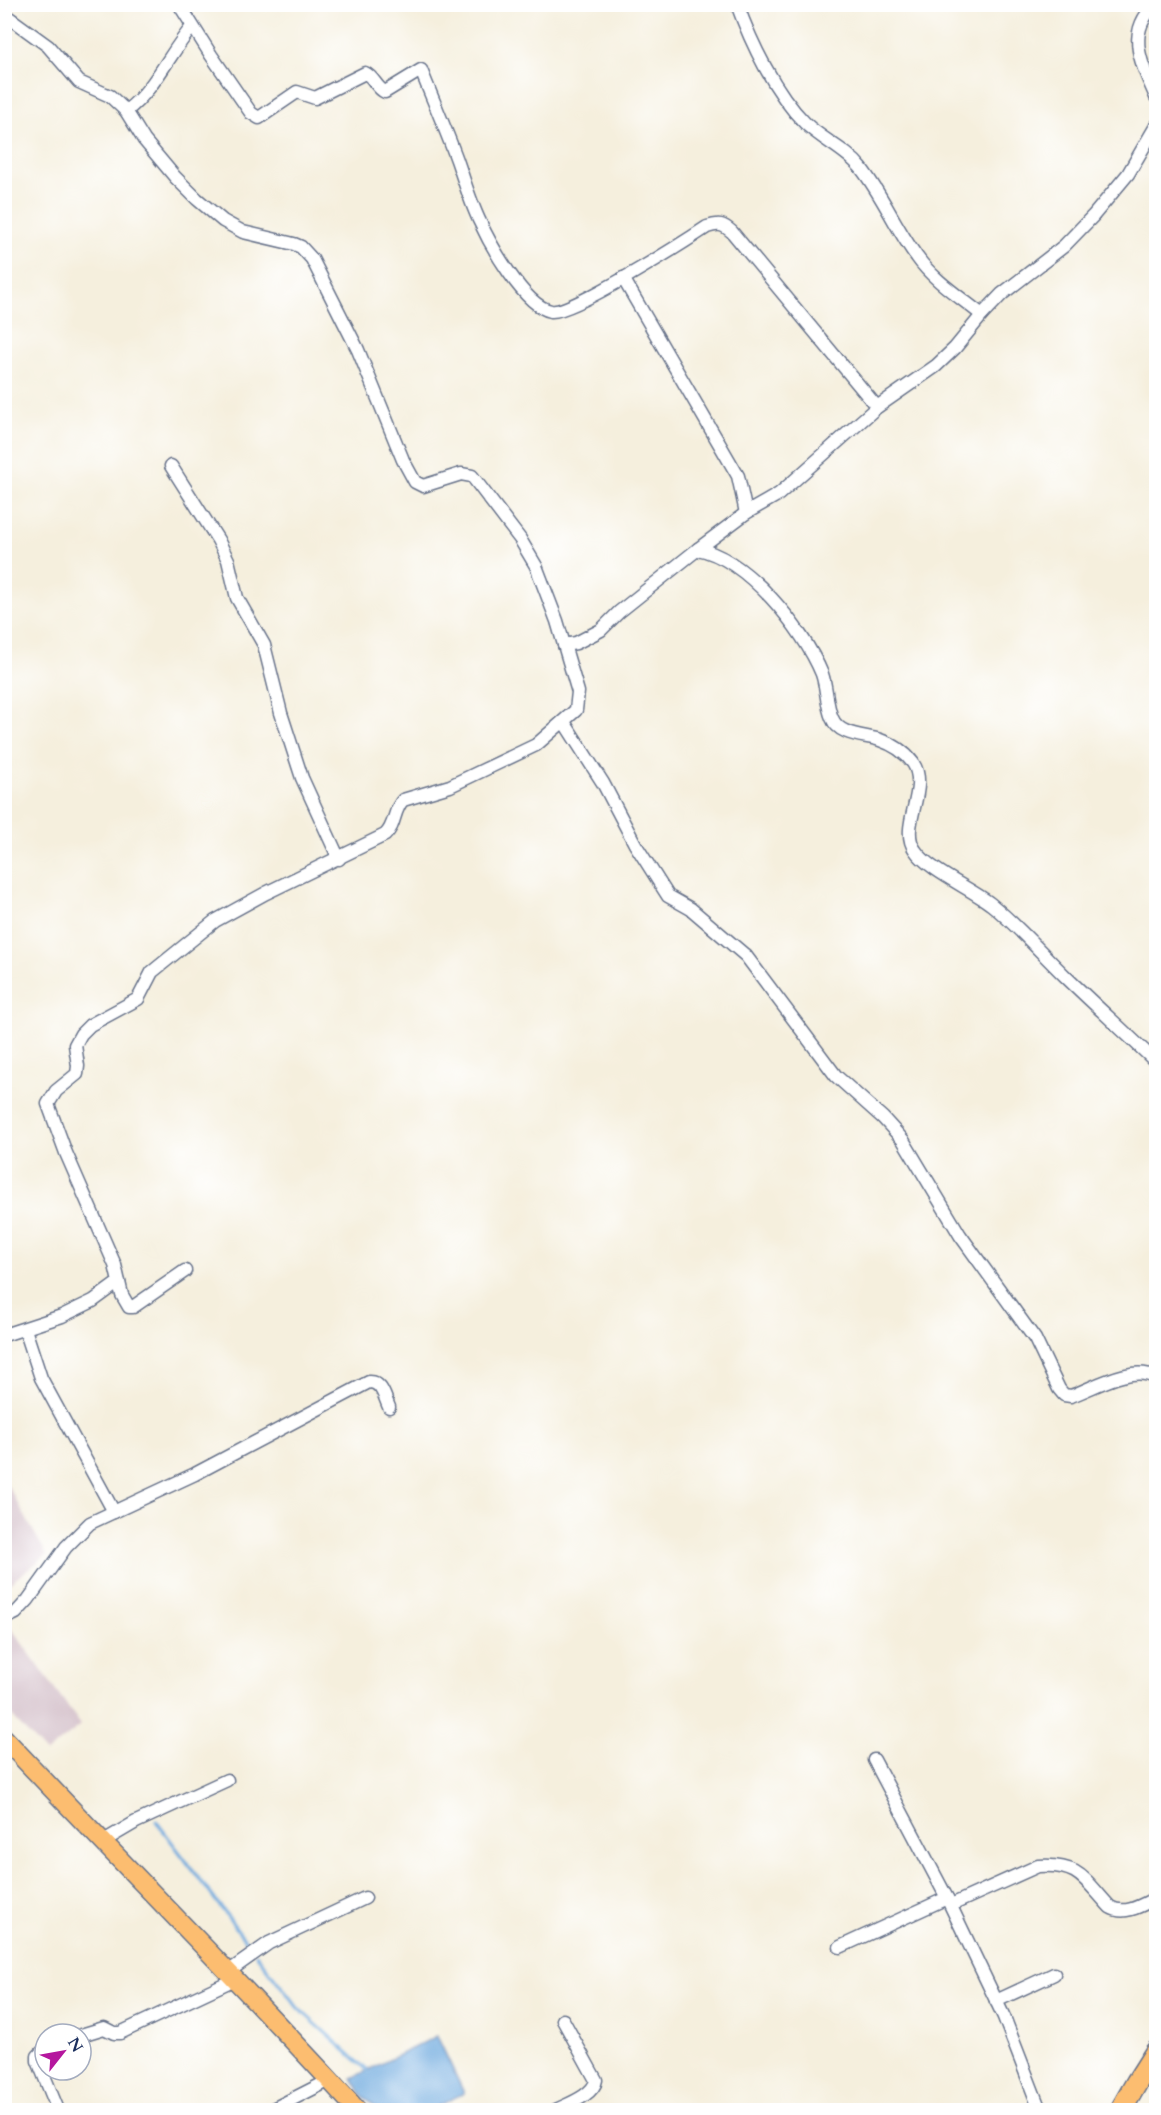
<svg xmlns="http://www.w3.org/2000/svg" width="1161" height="2115" viewBox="0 0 1161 2115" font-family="Cardo,serif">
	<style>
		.industrial { fill: #d2bdc7 }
		.water { fill: #6da9de; stroke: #446c9e; stroke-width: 1.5 }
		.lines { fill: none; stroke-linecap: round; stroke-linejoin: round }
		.stream { stroke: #6da9de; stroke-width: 3 }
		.street-casing { stroke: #67728a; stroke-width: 15 }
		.primary-casing { stroke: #67728a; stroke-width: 21 }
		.highway-casing { stroke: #67728a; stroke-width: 24 }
		.street { stroke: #fff; stroke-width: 12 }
		.primary { stroke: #fcbd6f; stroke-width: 18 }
		.highway { stroke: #fcbd6f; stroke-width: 21 }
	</style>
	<rect width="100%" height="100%" fill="#fff"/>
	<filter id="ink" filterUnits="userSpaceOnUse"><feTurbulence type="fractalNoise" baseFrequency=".0167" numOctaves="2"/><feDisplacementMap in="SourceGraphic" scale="12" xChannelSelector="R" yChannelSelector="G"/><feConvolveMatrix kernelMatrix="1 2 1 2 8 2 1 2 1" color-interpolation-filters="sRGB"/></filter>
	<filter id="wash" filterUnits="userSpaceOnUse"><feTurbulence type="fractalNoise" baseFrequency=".008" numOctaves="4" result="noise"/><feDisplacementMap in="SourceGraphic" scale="24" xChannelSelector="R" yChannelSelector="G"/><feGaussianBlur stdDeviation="1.35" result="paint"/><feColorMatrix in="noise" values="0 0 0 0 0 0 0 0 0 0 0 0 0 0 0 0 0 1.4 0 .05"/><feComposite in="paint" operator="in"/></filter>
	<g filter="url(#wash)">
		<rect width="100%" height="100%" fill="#f5efdd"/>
		<g class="industrial">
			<polygon points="4,1479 47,1555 5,1587 4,1587"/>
			<polygon points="4,1618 81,1725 46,1753 5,1709"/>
		</g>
		<polygon class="water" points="437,2036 464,2093 430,2110 378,2110 362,2095 352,2078"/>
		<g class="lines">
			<g class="stream">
				<polyline points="156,1821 252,1949"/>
				<polyline points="256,1954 298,2008 367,2070"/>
			</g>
		</g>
	</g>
	<g filter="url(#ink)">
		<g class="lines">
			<defs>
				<g id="street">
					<path d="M179 4 211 55 251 113 259 118 297 92 315 98 365 73C374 77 376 88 385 92L421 70C433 100 446 130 457 160 464 180 470 201 479 220 490 244 524 306 551 311 570 315 686 241 707 227 719 223 723 224 732 232L877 407"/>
					<path d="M737 4C751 43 775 93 805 123 822 140 846 149 861 168 883 196 896 229 917 257 933 280 960 297 982 315"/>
					<path d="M1156 4C1124 33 1142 64 1156 97"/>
					<path d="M4 14 48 46 79 82 110 96 126 111 144 140 175 177 197 199 223 221 243 232 294 244 301 247 312 259 358 350 403 460 415 482 423 486 461 474 472 476 520 539 536 566 557 621 578 692 576 710 536 745 450 786 403 800C393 810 396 825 385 835L266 893 215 921 152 972 138 999 90 1025 81 1034 75 1045 78 1066 77 1074 56 1091 48 1104 66 1153 115 1265 119 1282 93 1301 62 1316 4 1335"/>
					<path d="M126 111C155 89 169 54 192 27"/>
					<polyline points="623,278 738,476 746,513"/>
					<polyline points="171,466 218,540 228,560 237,598 264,645 281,713 302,778 339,859"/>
					<path d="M698 549C747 559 803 628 822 674 827 688 826 704 832 718 839 736 864 735 880 740 892 744 905 752 913 763 930 789 898 827 915 850 928 870 972 889 992 905 1019 927 1042 954 1067 978 1096 1006 1127 1034 1156 1062"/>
					<polyline points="564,645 576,643 601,630 619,612 698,549 746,513 779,494 877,407 936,366 955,348 982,315 1002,294 1064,246 1093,216 1128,174 1156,126"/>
					<path d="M564 722 603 783 635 844 668 896 691 909 746 956 836 1076 883 1118 903 1140 960 1235 1035 1339 1059 1389 1064 1395 1071 1396C1095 1387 1133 1364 1156 1378"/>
					<polyline points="119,1282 122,1295 129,1307 133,1307 185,1271"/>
					<polyline points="25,1329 41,1378 114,1512"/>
					<path d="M4 1619 16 1613 28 1600 66 1547 90 1523 195 1474 369 1382C382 1382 384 1396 389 1407"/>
					<polyline points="874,1760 947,1898 1004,2017 1040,2110"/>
					<polyline points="102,1842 136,1822 227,1780"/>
					<path d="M951 1905 1038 1866C1079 1863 1084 1879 1110 1907 1125 1916 1142 1905 1156 1898"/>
					<polyline points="840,1947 947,1898"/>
					<polyline points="228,1972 269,1943 365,1898"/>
					<polyline points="996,2001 1054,1974"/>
					<polyline points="81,2035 104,2028 114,2033 120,2033 235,1979"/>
					<polyline points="45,2049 38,2056 38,2061 58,2110"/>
					<polyline points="271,2110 330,2080"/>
					<path d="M556 2110C568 2104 594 2095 596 2080L563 2020"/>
				</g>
				<path id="primary" d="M4 1738C121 1863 243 1984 357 2110"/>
				<polyline id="highway" points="1121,2110 1137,2082 1156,2052"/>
			</defs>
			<use href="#street" class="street-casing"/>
			<use href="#primary" class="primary-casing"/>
			<use href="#highway" class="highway-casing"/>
			<use href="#street" class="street"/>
			<use href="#primary" class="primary"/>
			<use href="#highway" class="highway"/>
		</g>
	</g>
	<rect width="1161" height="2115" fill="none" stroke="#fff" stroke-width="24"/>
	<g transform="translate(63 2052) rotate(59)"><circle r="28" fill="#ffffff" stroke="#a4acbf" stroke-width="1.5"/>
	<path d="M0-4.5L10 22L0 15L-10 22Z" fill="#b5179e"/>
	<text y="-9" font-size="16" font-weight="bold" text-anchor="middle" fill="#1b2f5e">N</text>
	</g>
</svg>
